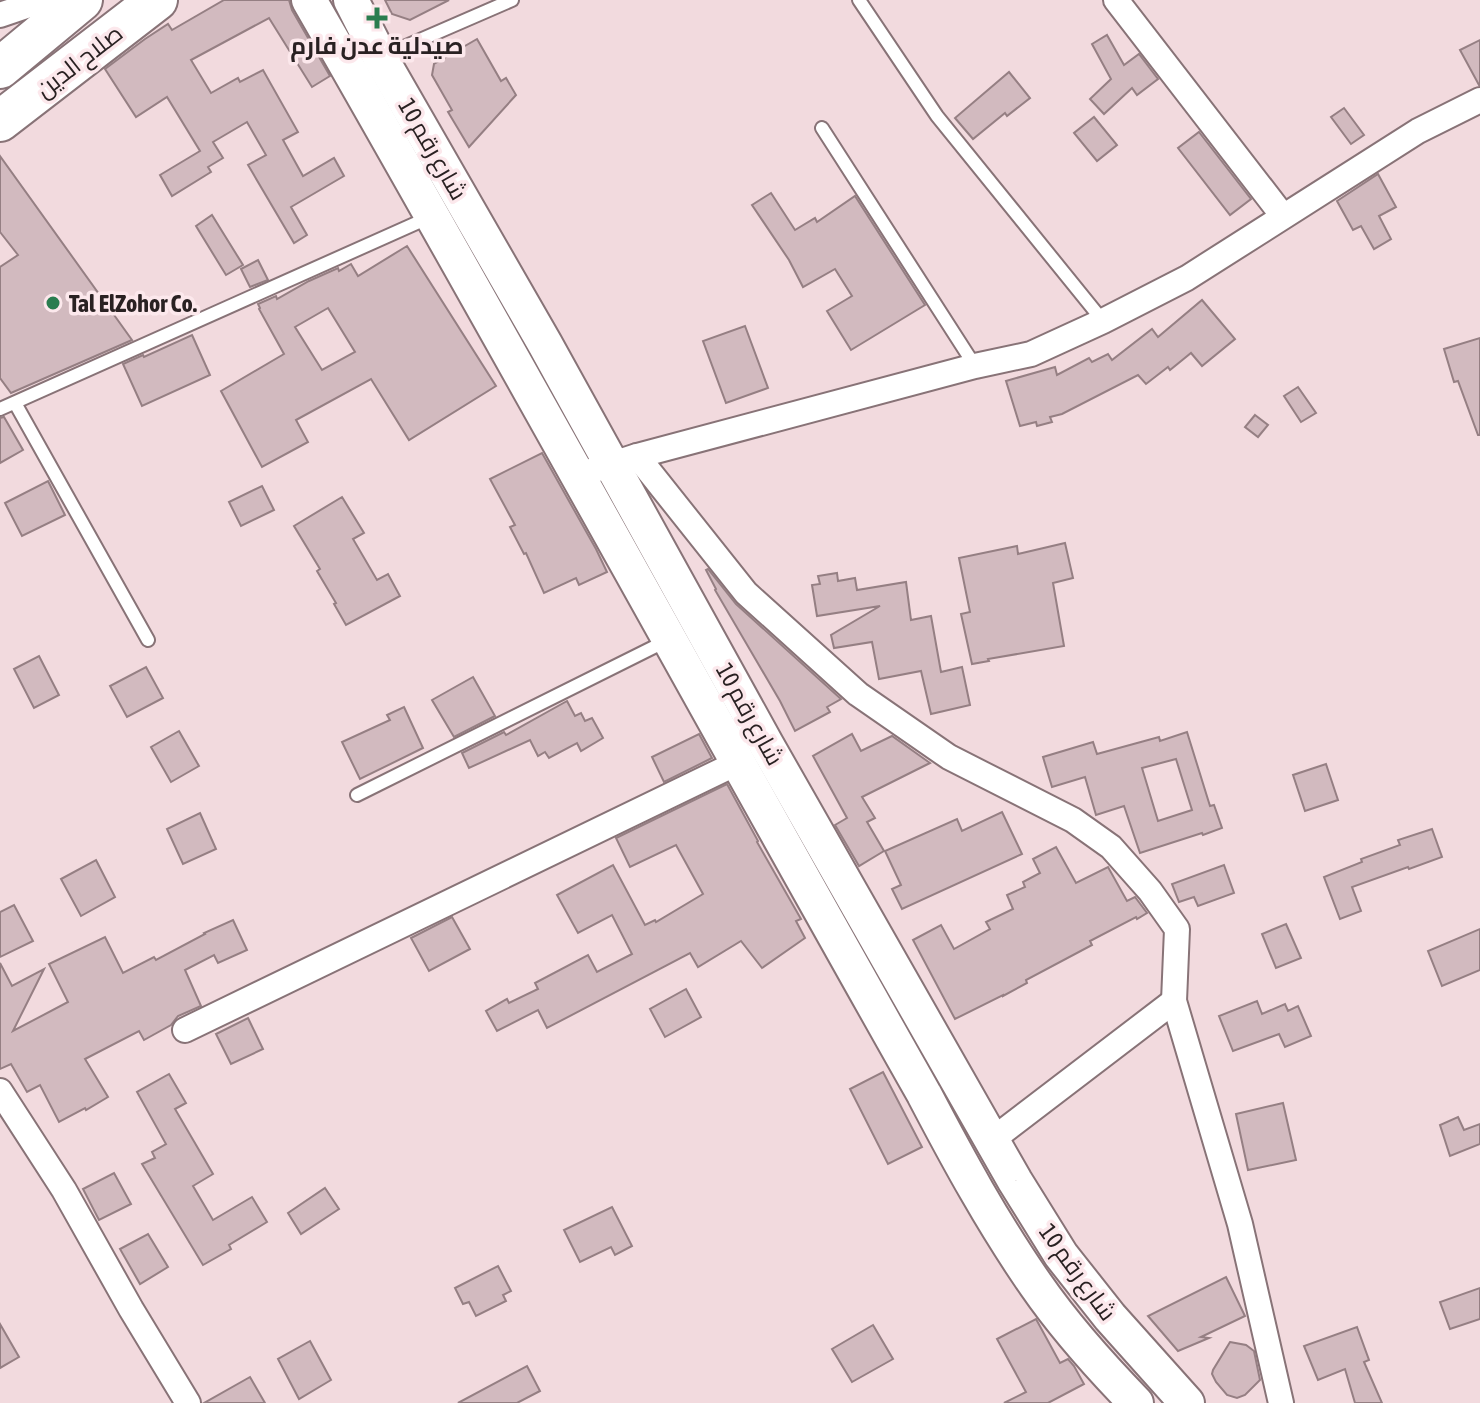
<svg xmlns="http://www.w3.org/2000/svg" width="1480" height="1403" viewBox="0 0 1480 1403" font-family="'Asap Condensed',Cairo,sans-serif">
	<style>
		.building { fill: #d2babf; stroke: #957f83; stroke-width: 2; fill-rule: evenodd }
		.lines { fill: none; stroke-linecap: round; stroke-linejoin: round }
		.service-casing { stroke: #887377; stroke-width: 16 }
		.minor-casing { stroke: #887377; stroke-width: 28 }
		.secondary-casing { stroke: #887377; stroke-width: 38 }
		.trunk-casing { stroke: #887377; stroke-width: 44 }
		.service { stroke: #fff; stroke-width: 12 }
		.minor { stroke: #fff; stroke-width: 24 }
		.secondary { stroke: #fff; stroke-width: 34 }
		.trunk { stroke: #fff; stroke-width: 40 }
		.poi-dot { fill: #2a7d4f; stroke: #fce8ec; stroke-width: 3 }
		.labels { text-anchor: middle; dominant-baseline: central; stroke-width: 7; stroke-linejoin: round; paint-order: stroke }
		.poi-label { font-size: 24px; font-weight: bold; fill: #292122; stroke: #fce8ec }
		.street-label { font-size: 24px; fill: #292122; stroke: #fce8ec }
	</style>
	<rect width="100%" height="100%" fill="#f2dade"/>
	<g class="building">
		<polygon points="224,0 289,0 292,10 330,76 312,87 269,18 191,60 211,93 238,78 240,82 263,70 298,132 283,140 303,176 334,158 344,176 291,207 307,235 294,243 248,165 266,155 247,122 213,142 223,158 208,167 211,172 172,196 160,175 200,151 167,97 136,117 105,69 145,39 168,24 172,30"/>
		<polygon points="385,0 449,0 410,20 392,14"/>
		<polygon points="1107,35 1124,65 1139,54 1158,79 1137,95 1132,88 1104,114 1090,99 1111,79 1092,44"/>
		<polygon points="477,39 501,81 506,78 516,95 469,147 448,112 452,110 432,75 434,64"/>
		<polygon points="1480,40 1480,85 1479,85 1460,50"/>
		<polygon points="1009,72 1030,98 1007,116 1005,113 973,139 955,118"/>
		<polygon points="1344,108 1364,135 1351,144 1331,117"/>
		<polygon points="1094,117 1117,145 1097,161 1074,133"/>
		<polygon points="1199,132 1251,199 1230,215 1178,148"/>
		<polygon points="0,156 132,340 11,393 0,378 0,267 18,255 0,232"/>
		<polygon points="1378,174 1396,207 1379,216 1391,239 1374,249 1361,226 1353,230 1337,201"/>
		<polygon points="771,193 795,230 815,218 817,222 855,196 925,305 851,350 827,311 852,296 835,269 803,287 789,260 752,205"/>
		<polygon points="212,215 243,265 226,275 196,226"/>
		<path d="M407 246 496 386 409 440 371 379 296 420 308 442 262 467 221 391 284 354 259 309 260 308 258 304 276 296 277 299 309 281 338 268 339 271 351 264 358 276ZM328 308 355 352 322 370 295 327Z"/>
		<polygon points="258,260 268,280 250,287 241,269"/>
		<polygon points="1202,300 1235,339 1202,366 1191,353 1170,370 1168,367 1146,384 1138,375 1062,414 1050,417 1052,422 1037,426 1036,422 1020,426 1006,381 1055,367 1057,375 1089,358 1092,362 1108,354 1112,360 1152,329 1158,337"/>
		<polygon points="745,326 768,388 726,403 703,341"/>
		<polygon points="192,335 210,375 142,406 123,364 143,355 144,357"/>
		<polygon points="1480,338 1480,435 1478,435 1458,381 1454,382 1444,349"/>
		<polygon points="1298,387 1316,413 1301,422 1284,396"/>
		<polygon points="1255,415 1268,425 1258,437 1245,427"/>
		<polygon points="4,417 23,450 0,463 0,418"/>
		<polygon points="542,453 596,549 607,572 579,585 576,578 544,593 526,553 524,554 510,527 515,525 490,479"/>
		<polygon points="48,481 65,515 22,536 5,503"/>
		<polygon points="262,486 274,510 241,526 229,502"/>
		<polygon points="342,497 364,533 353,539 377,580 388,574 400,596 346,625 334,604 336,603 317,571 320,569 294,526"/>
		<polygon points="1065,543 1073,578 1053,583 1064,646 988,659 989,661 972,664 961,614 970,612 959,558 1017,546 1018,554"/>
		<polygon points="708,569 736,604 841,699 827,707 830,712 795,731 780,701 715,590 716,589 706,570"/>
		<polygon points="837,573 838,581 855,578 857,590 906,582 911,620 931,616 941,672 962,667 970,705 931,714 921,671 879,679 872,642 834,648 831,635 880,606 817,616 812,585 820,584 818,576"/>
		<polygon points="39,656 59,695 34,708 14,669"/>
		<polygon points="146,667 163,698 127,717 110,686"/>
		<polygon points="473,677 495,716 454,737 432,700"/>
		<polygon points="567,701 575,716 581,713 585,721 592,718 603,738 581,751 577,743 549,758 545,752 538,756 530,740 469,768 462,753 504,732 506,735"/>
		<polygon points="404,707 423,748 360,779 342,742 390,720 387,715"/>
		<polygon points="179,731 199,766 171,782 151,747"/>
		<path d="M1187 732 1210 806 1214 805 1222 828 1203 835 1202 833 1140 853 1124 806 1096 815 1085 777 1052 787 1043 757 1093 742 1097 754 1159 737 1160 741ZM1176 759 1192 810 1158 821 1142 768Z"/>
		<polygon points="699,734 712,758 664,782 652,757"/>
		<polygon points="852,734 861,751 892,736 930,763 862,797 875,818 867,822 884,851 859,866 835,825 847,818 813,756"/>
		<polygon points="1326,764 1338,800 1305,811 1293,775"/>
		<polygon points="727,784 758,841 757,842 801,919 796,921 805,938 762,968 741,941 698,967 690,953 547,1028 538,1010 497,1031 486,1011 507,999 509,1003 538,989 535,983 588,955 597,972 632,954 612,915 578,933 557,895 613,865 645,925 655,920 656,922 703,894 676,845 630,867 616,838"/>
		<polygon points="1002,812 1022,854 902,909 892,889 901,885 885,851 957,819 962,831"/>
		<polygon points="200,813 216,849 183,864 167,829"/>
		<polygon points="1432,829 1442,857 1409,869 1408,867 1352,887 1361,911 1340,919 1324,877 1362,862 1361,859 1400,845 1398,840"/>
		<polygon points="1056,847 1076,883 1108,867 1127,901 1135,897 1147,913 1137,919 1136,917 1090,941 1092,945 1026,980 1027,983 1003,996 1003,995 955,1019 913,940 941,925 954,949 990,929 986,922 1013,909 1007,895 1025,887 1023,882 1040,873 1033,859"/>
		<polygon points="96,860 115,897 81,916 61,879"/>
		<polygon points="1224,865 1234,893 1198,906 1194,897 1179,902 1172,884"/>
		<polygon points="14,905 33,941 0,957 0,912"/>
		<polygon points="452,917 470,949 429,971 411,938"/>
		<polygon points="233,920 247,950 218,963 214,955 185,970 201,1006 178,1016 171,1025 144,1040 139,1031 85,1059 108,1097 86,1110 85,1108 59,1122 40,1085 27,1092 11,1064 0,1069 0,963 12,986 44,969 13,1031 68,1002 49,964 105,937 123,973 154,957 156,960 205,934 204,933"/>
		<polygon points="1286,924 1301,958 1276,968 1262,934"/>
		<polygon points="1480,929 1480,970 1442,986 1428,951"/>
		<polygon points="686,989 701,1017 665,1037 650,1009"/>
		<polygon points="1257,1001 1262,1014 1285,1004 1288,1011 1298,1006 1311,1036 1285,1047 1279,1034 1233,1051 1219,1016"/>
		<polygon points="248,1018 263,1049 231,1064 216,1034"/>
		<polygon points="883,1072 922,1147 888,1164 850,1089"/>
		<polygon points="169,1074 186,1103 175,1109 213,1174 193,1186 213,1220 252,1197 267,1222 229,1245 231,1249 203,1265 142,1164 155,1158 152,1152 166,1144 137,1092"/>
		<polygon points="1283,1103 1296,1160 1248,1170 1236,1114"/>
		<polygon points="1458,1117 1464,1130 1480,1124 1480,1144 1450,1156 1440,1125"/>
		<polygon points="114,1173 131,1204 99,1220 83,1189"/>
		<polygon points="325,1188 339,1209 301,1234 288,1213"/>
		<polygon points="612,1207 632,1246 615,1255 611,1247 580,1262 564,1230"/>
		<polygon points="148,1234 168,1267 140,1284 120,1249"/>
		<polygon points="498,1266 511,1291 503,1295 506,1301 476,1316 469,1302 463,1304 455,1288"/>
		<polygon points="1226,1277 1245,1316 1201,1337 1209,1338 1178,1351 1148,1316"/>
		<polygon points="1480,1288 1480,1319 1450,1329 1440,1302"/>
		<polygon points="1036,1319 1060,1363 1068,1359 1074,1366 1084,1384 1048,1403 1004,1403 1026,1392 997,1339"/>
		<polygon points="0,1324 19,1357 0,1368"/>
		<polygon points="873,1325 893,1359 852,1382 832,1349"/>
		<polygon points="1357,1327 1369,1360 1364,1362 1382,1403 1355,1403 1345,1369 1318,1380 1304,1346"/>
		<polygon points="310,1341 331,1380 299,1399 278,1359"/>
		<polygon points="1230,1342 1246,1345 1254,1351 1260,1380 1245,1395 1237,1398 1227,1395 1216,1382 1212,1374 1213,1370"/>
		<polygon points="527,1366 540,1391 517,1403 458,1403"/>
		<polygon points="250,1377 265,1403 204,1403"/>
	</g>
	<g class="lines">
		<defs>
			<g id="service">
				<polyline points="859,0 937,116 1103,321"/>
				<polyline points="383,56 512,0"/>
				<polyline points="822,128 975,366"/>
				<polyline points="15,403 148,640"/>
				<polyline points="0,409 430,217"/>
				<polyline points="357,795 666,641"/>
			</g>
			<g id="minor">
				<polyline points="1116,0 1283,216"/>
				<polyline points="0,15 44,0"/>
				<polyline points="637,456 746,593 858,694 949,757 1073,820 1111,847 1150,891 1177,929 1174,1001 1240,1224 1281,1403"/>
				<polyline points="579,475 637,456 975,366 1031,354 1103,321 1187,278 1418,131 1480,100"/>
				<polyline points="185,1030 737,763"/>
				<polyline points="0,1091 64,1190 131,1309 188,1403"/>
				<polyline points="992,1140 1174,1001"/>
			</g>
			<g id="secondary">
				<path d="M309 0C518 363 718 730 924 1094 958 1159 994 1225 1036 1285 1065 1327 1100 1366 1136 1403"/>
				<polyline points="351,0 380,57 545,344 766,744 1015,1181 1061,1255 1110,1317 1187,1403"/>
			</g>
			<g id="trunk">
				<polyline points="0,68 82,0"/>
				<polyline points="0,121 157,0"/>
			</g>
		</defs>
		<use href="#service" class="service-casing"/>
		<use href="#minor" class="minor-casing"/>
		<use href="#secondary" class="secondary-casing"/>
		<use href="#trunk" class="trunk-casing"/>
		<use href="#service" class="service"/>
		<use href="#minor" class="minor"/>
		<use href="#secondary" class="secondary"/>
		<use href="#trunk" class="trunk"/>
	</g>
	<g class="poi-dot">
		<path d="M373 6h8v8h8v8h-8v8h-8v-8h-8v-8h8z"/>
		<circle cx="53" cy="303" r="8"/>
	</g>
	<g class="labels">
		<g class="poi-label">
			<text x="377" y="45">صيدلية عدن فارم</text>
			<text x="69" y="303" text-anchor="start">Tal ElZohor Co.</text>
		</g>
		<g class="street-label">
			<text transform="translate(79 61) rotate(-38)">صلاح الدين</text>
			<text transform="translate(433 149) rotate(60)">شارع رقم 10</text>
			<text transform="translate(750 714) rotate(61)">شارع رقم 10</text>
			<text transform="translate(1078 1272) rotate(54)">شارع رقم 10</text>
		</g>
	</g>
</svg>
